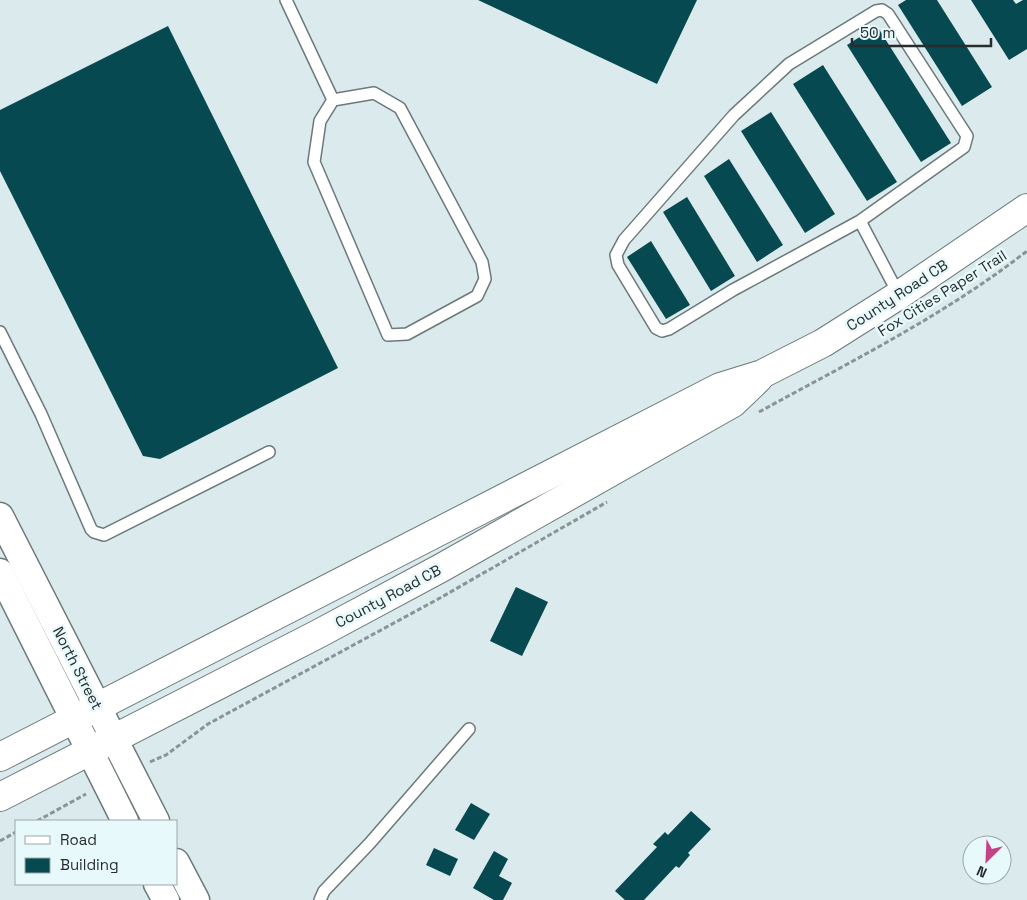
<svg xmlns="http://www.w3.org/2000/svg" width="1027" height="900" viewBox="0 0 1027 900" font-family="'Space Grotesk',sans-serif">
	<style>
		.building { fill: #064950 }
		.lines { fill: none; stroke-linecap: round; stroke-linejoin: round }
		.service-casing { stroke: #6b797b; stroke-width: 14 }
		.tertiary-casing { stroke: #6b797b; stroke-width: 29 }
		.secondary-casing { stroke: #6b797b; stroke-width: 30 }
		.path { stroke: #889495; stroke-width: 3; stroke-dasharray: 5 2.5; stroke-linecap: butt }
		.service { stroke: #fff; stroke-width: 11 }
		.tertiary { stroke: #fff; stroke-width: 26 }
		.secondary { stroke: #fff; stroke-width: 28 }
		.labels { text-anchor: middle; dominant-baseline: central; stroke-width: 5; stroke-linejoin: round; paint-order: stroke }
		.street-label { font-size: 15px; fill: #272d2e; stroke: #e8f9fb }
	</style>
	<rect width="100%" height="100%" fill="#dbebed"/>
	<g class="building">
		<polygon points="478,0 697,0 657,84"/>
		<polygon points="906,0 937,0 992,87 962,106 898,5"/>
		<polygon points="971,0 1013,0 1016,4 1023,0 1027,0 1027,49 1009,60"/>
		<polygon points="168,26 338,368 160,459 143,456 0,171 0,110"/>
		<polygon points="877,26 951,143 921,162 847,45"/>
		<polygon points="823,65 897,182 867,201 793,84"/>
		<polygon points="771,112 835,214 805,233 741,131"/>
		<polygon points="729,159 783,245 757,262 704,176"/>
		<polygon points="687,197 735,276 711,291 663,212"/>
		<polygon points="651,241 690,305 666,319 627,257"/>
		<polygon points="516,587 548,602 522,656 490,641"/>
		<polygon points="471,803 490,814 474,840 455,830"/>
		<polygon points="691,811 711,829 688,853 690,855 679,868 676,866 644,900 625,900 615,891 657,847 653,844 665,832 668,835"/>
		<polygon points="434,848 458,859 450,876 426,865"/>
		<polygon points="494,851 508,859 499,876 512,883 503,900 494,900 473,888"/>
	</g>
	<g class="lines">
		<defs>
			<g id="service">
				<polyline points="286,0 333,100"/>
				<polygon points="374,93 400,108 482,262 485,279 477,296 407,334 388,335 314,162 320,121 333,100"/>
				<polyline points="860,221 733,290 669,329 662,331 656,328 618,265 616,255 624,240 734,115 789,64 876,11 882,10 888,14 967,136 964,147 860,221 899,295"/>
				<polyline points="0,332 41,414 91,529 94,532 104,535 269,452"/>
				<polyline points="320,900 324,891 370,843 469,729"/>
			</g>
			<g id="tertiary">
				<polyline points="0,516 156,821"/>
				<polyline points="0,572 125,821"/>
				<polyline points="176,862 196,900"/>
				<polyline points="157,884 166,900"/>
			</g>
			<g id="secondary">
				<polyline points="0,757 720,387 762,374 823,343 899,295 1027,208"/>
				<polyline points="0,797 318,634 441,568 733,403 758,379"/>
			</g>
		</defs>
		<use href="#service" class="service-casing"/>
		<use href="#tertiary" class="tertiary-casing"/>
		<use href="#secondary" class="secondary-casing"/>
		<g class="path">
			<path d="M759 412C850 362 945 315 1027 251"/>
			<polyline points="150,762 166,755 208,724 440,598 607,502"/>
			<polyline points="37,821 86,794"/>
			<polyline points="0,841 16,832"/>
		</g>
		<use href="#service" class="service"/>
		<use href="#tertiary" class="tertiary"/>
		<use href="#secondary" class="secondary"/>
	</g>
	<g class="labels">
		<g class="street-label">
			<text transform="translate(942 293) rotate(-32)">Fox Cities Paper Trail</text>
			<text transform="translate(897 295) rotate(-33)">County Road CB</text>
			<text transform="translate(388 596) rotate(-28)">County Road CB</text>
			<text transform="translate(78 668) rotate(63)">North Street</text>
		</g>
	</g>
	<rect x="15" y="820" width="162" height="65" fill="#e8f9fb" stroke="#9ba7a9"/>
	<rect x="25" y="836" width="25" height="8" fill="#ffffff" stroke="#9ba7a9"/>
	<text x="60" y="845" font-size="15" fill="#272d2e">Road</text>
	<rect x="25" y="858" width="25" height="15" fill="#064950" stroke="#9ba7a9"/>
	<text x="60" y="870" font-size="15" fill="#272d2e">Building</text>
	<g transform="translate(987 860) rotate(204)"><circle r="24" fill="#e8f9fb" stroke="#9ba7a9"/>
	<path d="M0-4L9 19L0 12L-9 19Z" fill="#c64286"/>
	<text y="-8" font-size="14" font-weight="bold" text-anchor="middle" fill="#272d2e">N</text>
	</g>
	<path d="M852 38v8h139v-8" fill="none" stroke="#272d2e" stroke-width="2.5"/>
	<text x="860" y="38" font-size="15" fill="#272d2e" stroke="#e8f9fb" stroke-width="4" paint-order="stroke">50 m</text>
</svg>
